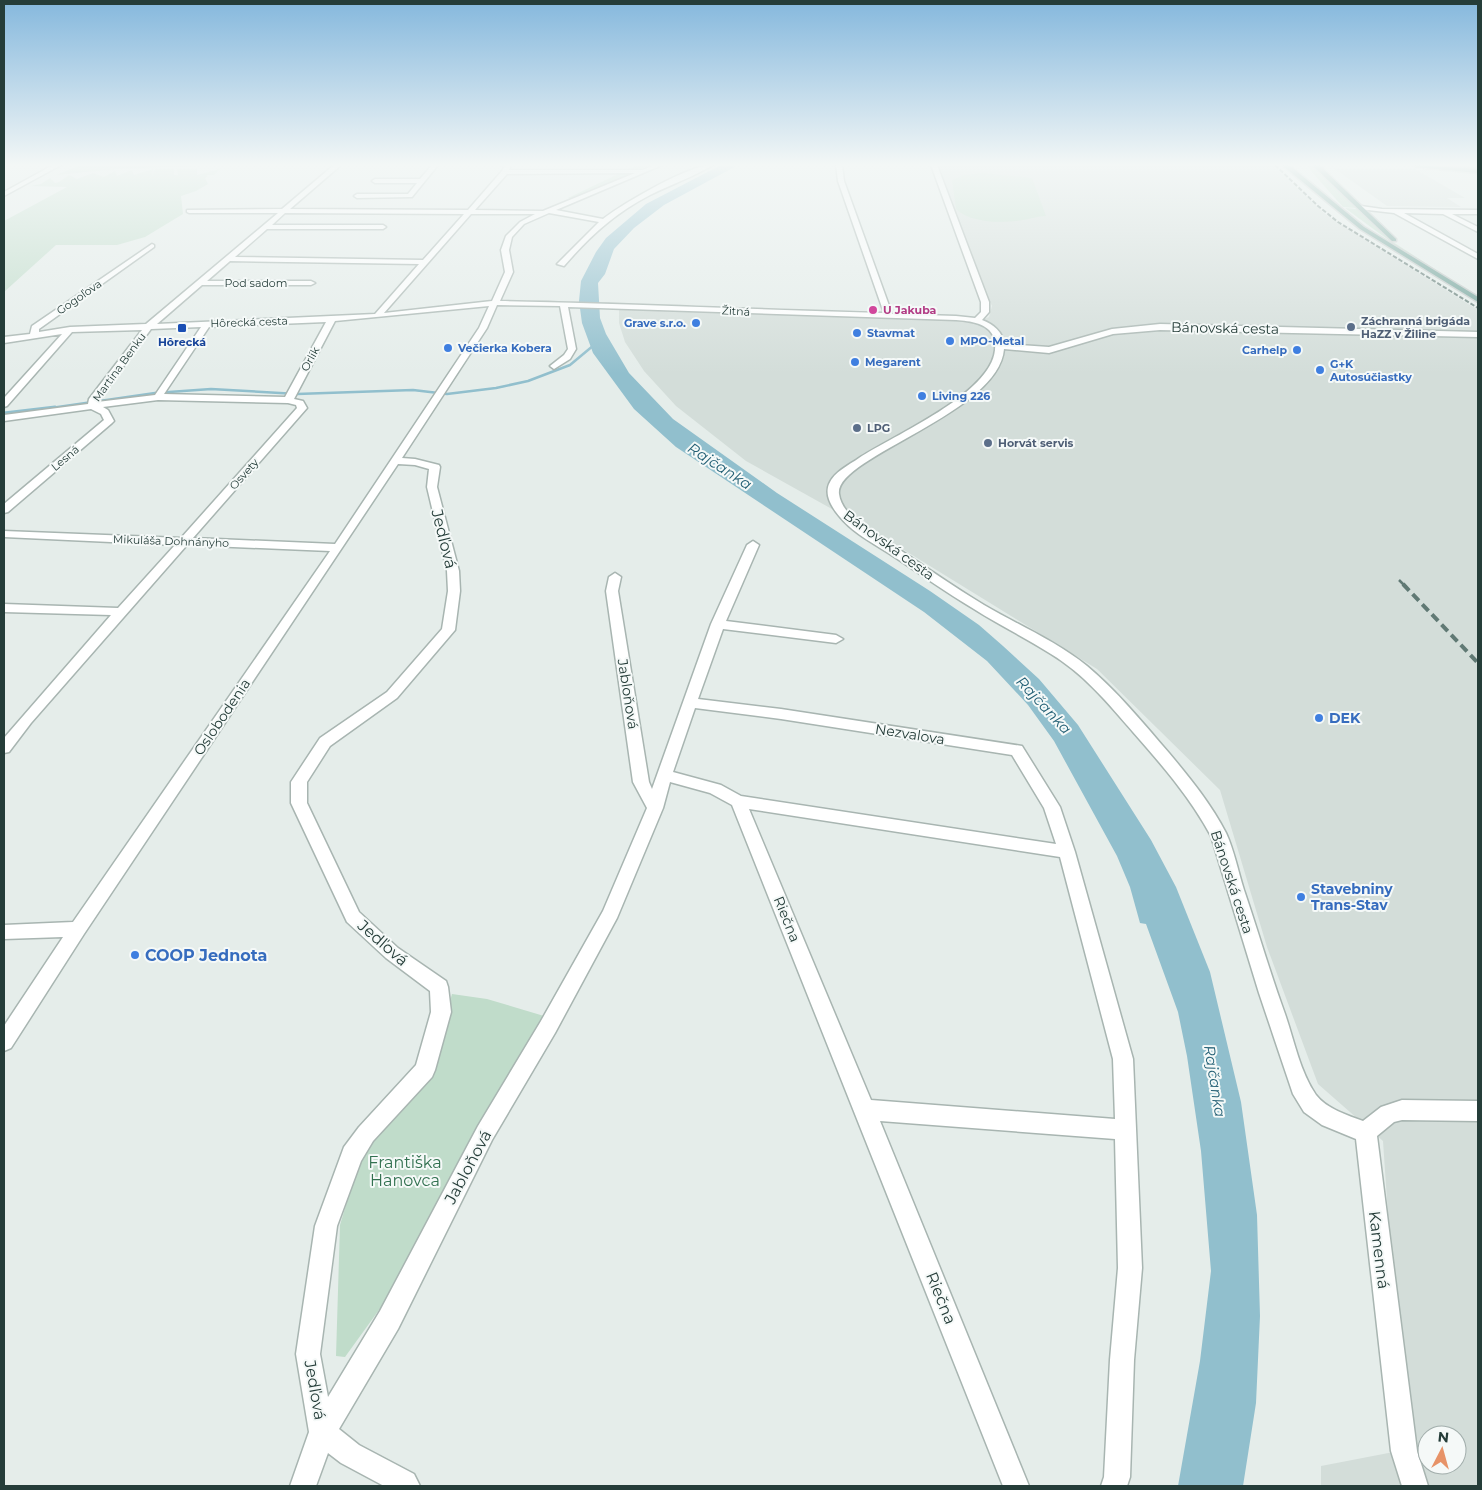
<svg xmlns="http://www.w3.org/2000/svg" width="1482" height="1490" viewBox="0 0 1482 1490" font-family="Montserrat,sans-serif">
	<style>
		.built { fill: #d3ddd9; fill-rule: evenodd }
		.green { fill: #c0dcca }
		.water { fill: #91bfcd }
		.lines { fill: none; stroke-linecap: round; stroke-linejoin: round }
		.stream-far1 { stroke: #91bfcd; stroke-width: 2.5 }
		.stream { stroke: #91bfcd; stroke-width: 3 }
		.minor-casing { stroke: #a8b5b1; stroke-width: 3 }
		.major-casing { stroke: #c2c9c8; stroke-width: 3 }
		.minor { fill: #fff; fill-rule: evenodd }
		.major { fill: #6d9f96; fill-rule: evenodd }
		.rail-far2 { stroke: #607974; stroke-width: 2; stroke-dasharray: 4.5 2; stroke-linecap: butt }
		.rail-far1 { stroke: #607974; stroke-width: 2.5; stroke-dasharray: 8 4; stroke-linecap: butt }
		.rail { stroke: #607974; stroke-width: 4; stroke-dasharray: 9 5; stroke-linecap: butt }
		.hotel-dot { fill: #d1479c; stroke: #f5f9f8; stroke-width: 2 }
		.shop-dot { fill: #3f7fe0; stroke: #f5f9f8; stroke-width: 2 }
		.service-dot { fill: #5c6f8a; stroke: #f5f9f8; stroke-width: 2 }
		.transit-dot { fill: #1a4fb4; stroke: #f5f9f8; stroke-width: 2 }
		.labels { text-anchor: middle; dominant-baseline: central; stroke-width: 4; stroke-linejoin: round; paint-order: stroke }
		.far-street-label { font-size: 11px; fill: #253d39; stroke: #f5f9f8 }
		.far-hotel-label { font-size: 11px; font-weight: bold; fill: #b23c85; stroke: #f5f9f8; text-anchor: start }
		.far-service-label { font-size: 11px; font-weight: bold; fill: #4e5e75; stroke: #f5f9f8; text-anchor: start }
		.far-shop-label { font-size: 11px; font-weight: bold; fill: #366cbe; stroke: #f5f9f8; text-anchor: start }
		.far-transit-label { font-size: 11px; font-weight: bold; fill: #164399; stroke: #f5f9f8 }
		.street-label { font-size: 14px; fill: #253d39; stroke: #f5f9f8 }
		.shop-label { font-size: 14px; font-weight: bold; fill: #366cbe; stroke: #f5f9f8; text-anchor: start }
		.water-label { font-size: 15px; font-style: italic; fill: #246075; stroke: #f5f9f8 }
		.near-street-label { font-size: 16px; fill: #253d39; stroke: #f5f9f8 }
		.near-shop-label { font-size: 16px; font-weight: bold; fill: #366cbe; stroke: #f5f9f8; text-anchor: start }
		.near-park-label { font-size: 16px; fill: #327150; stroke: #f5f9f8 }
	</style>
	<rect width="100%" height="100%" fill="#e5edea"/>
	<g class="built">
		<path d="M929 165H1273L1324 213 1343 226 1478 310V1486H1321V1466L1404 1450 1383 1141 1318 1084 1267 947 1220 790 1097 669 891 542 746 461 676 406 644 371 625 342 619 323V306L752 314 946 319 975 323 989 317 992 306ZM1427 1435H1457V1465H1427Z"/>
		<polygon points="1335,169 1415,169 1465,198 1447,198 1461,207 1387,206"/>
	</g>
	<g class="green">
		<polygon points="81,165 225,165 117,169 56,175"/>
		<polygon points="637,165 650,165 640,169 638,172 572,199 568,198"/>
		<polygon points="1312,165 1356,208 1343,207 1311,171 1309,166"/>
		<polygon points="153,169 152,175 155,169 174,169 174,175 178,175 177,169 194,169 188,171 197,169 197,175 220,169 214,175 206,175 208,176 205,178 208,184 196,191 181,196 183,214 145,237 117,245 56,245 4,292 4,221 67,187 31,186 41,184 50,178 55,183 59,182 69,175 77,179 93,173 104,177 115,171 117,176 132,170 134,175"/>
		<path d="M983 173 1032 178 1046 216C1038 216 1031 219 1023 220 1003 223 972 224 956 209L952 180 964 175Z"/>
		<polygon points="1345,208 1357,209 1393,242 1478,297 1406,253"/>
		<polygon points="452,994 487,999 544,1016 384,1303 345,1357 336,1356 340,1225 361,1155 429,1073"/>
	</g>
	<polygon class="water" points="721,165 738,165 664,205 634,228 614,249 605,274 598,283 600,318 606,334 629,373 673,419 777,493 930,591 979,625 1003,646 1039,679 1078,725 1151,840 1176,887 1210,972 1241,1102 1257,1215 1260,1316 1256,1403 1243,1486 1178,1486 1200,1361 1211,1271 1201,1151 1187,1056 1178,1012 1146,924 1140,923 1130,887 1117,856 1054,741 1028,705 987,661 924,612 676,447 634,409 593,353 582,323 579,301 581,281 596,252 606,238 646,204"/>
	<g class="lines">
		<polyline class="stream-far1" points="44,409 155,393 211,389 297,394 413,390 447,394 496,388 528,381 570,365 594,345"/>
		<polyline class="stream" points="4,413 55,407"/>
		<defs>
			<g id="minor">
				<polygon points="53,165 61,165 4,196 4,192"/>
				<path d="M334 165H341L290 209 468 210 502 171 505 165H511L509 170H643L653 165H662L556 210 603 219C624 203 688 165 713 165 693 177 670 185 650 195 615 213 589 237 564 266L557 264 599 222 549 213 524 224 512 237 509 250 513 272 500 301C628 303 756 310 884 313L838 181 836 165H842L844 181 892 314 956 316 975 318 981 312V302L931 165H937L989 302V312L982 320C993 324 1003 332 1004 344L1049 347 1112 329 1160 324 1478 332V337L1160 330 1113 334 1049 353 1004 349C999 414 834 457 839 494 842 518 879 537 897 548 926 567 954 587 984 605 1018 625 1056 641 1087 666 1117 691 1143 723 1169 753 1190 778 1211 804 1226 833 1234 850 1238 871 1244 890 1258 931 1270 973 1285 1014 1294 1040 1300 1072 1316 1095 1327 1109 1347 1115 1363 1121L1381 1107 1402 1100 1478 1101V1121L1402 1120 1394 1122 1377 1136 1417 1451 1428 1486H1402L1391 1451 1356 1139 1322 1125 1304 1112 1293 1094 1259 993 1211 836C1190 797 1162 765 1133 732 1108 703 1084 674 1051 654 1026 638 999 625 974 609 947 593 922 575 896 558 877 545 855 535 840 517 833 509 824 496 829 484 834 472 849 465 859 458 894 435 991 394 995 350 995 345 996 342 994 338 989 323 970 321 956 320L568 307 576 349 570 359 554 369 550 366 564 355 568 349 560 306 497 305 487 328 402 458 415 459 439 465 440 467 437 487 459 571 460 591 455 630 397 698 330 746 307 782V803L359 912 398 948 446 981 448 987 451 1012 435 1070 432 1077 373 1141 361 1161 337 1226 320 1354 328 1397 380 1311 478 1126 541 1021 603 911 647 808 633 782 606 591 609 577 615 573 621 577 618 591 649 782 652 789 711 624 747 545 753 541 759 545 726 621 836 635 843 639 836 643 723 629 698 699 781 709 1022 746 1060 807 1075 852 1133 1059 1142 1268 1134 1360 1130 1477 1127 1486H1101L1104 1477 1110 1360 1118 1268 1115 1139 880 1121 1029 1486H1003L732 805 710 793 670 782 663 808 617 918 555 1033 492 1140 398 1329 339 1429 359 1445 414 1474 420 1486H384L341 1463 328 1453 316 1486H290L309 1432 296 1354 315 1226 344 1147 359 1127 416 1065 431 1012 430 991 386 958 347 922 291 803V782L320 738 387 692 442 629 448 591 447 571 427 487 429 469 415 465 398 464 84 934 11 1048 4 1051V1026L63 937 4 939V925L73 922 330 551 187 545 31 723 9 752 4 753V738L111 615 4 612V604L118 608 175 545 4 537V531L181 538 297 408 296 405 288 403 158 400 103 407 108 410 114 421 112 423 8 512 4 513V504L104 420 101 414 91 409 4 421V415L88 404 89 399 142 330 72 332 7 406 4 407V398L62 334 4 343V337L30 334 32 326 152 244 154 245V247L39 329V332L70 327 146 324 278 213H189L187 212V210L282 209ZM635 173 543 211 475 210 507 174ZM285 213 464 214 423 260 235 257 267 229H383L386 227 383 225H272ZM471 214H535L520 222 506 236 501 250 505 272 492 301 384 313ZM230 261 419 264 375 314 157 324 202 285H311L315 283 311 281H207ZM489 306 479 328 335 544 193 538 307 408 303 401 294 399 335 321ZM326 322 285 397 164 394 209 327ZM201 327 155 395 97 402 151 329ZM695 708 781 719 1012 755 1044 808 1056 844 741 796 721 785 673 772ZM749 809 1060 857 1113 1059 1115 1119 871 1100Z"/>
				<polygon points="432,165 438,165 412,197 357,198 354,196 357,194 408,194 417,183 375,183 372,181 375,179 420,179"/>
				<polygon points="1361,206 1382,209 1478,210 1478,214 1452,214 1478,227 1478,232 1443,214 1404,213 1478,254 1478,259 1394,213 1359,209 1359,207"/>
			</g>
			<g id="major">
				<polygon points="1282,165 1289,165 1364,227 1478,297 1478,302 1360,229"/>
				<polygon points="1312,165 1319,165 1396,239 1396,241 1392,241"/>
				<polygon points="1414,165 1478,169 1478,173 1417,167"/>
			</g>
		</defs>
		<use href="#minor" class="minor-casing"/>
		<use href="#major" class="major-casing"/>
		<use href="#minor" class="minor"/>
		<use href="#major" class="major"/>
		<polyline class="rail-far2" points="1275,165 1318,206 1338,222 1478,308"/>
		<polyline class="rail-far1" points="1399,580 1404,585"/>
		<polyline class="rail" points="1403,584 1478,663"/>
	</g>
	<linearGradient id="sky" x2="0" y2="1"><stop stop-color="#85b8dd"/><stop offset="0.44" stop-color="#f3f7f6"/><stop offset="1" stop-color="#f3f7f6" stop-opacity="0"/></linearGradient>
	<rect width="1482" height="374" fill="url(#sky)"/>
	<circle class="hotel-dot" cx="873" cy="310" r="5"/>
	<g class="shop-dot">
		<circle cx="696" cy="323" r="5"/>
		<circle cx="857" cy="333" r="5"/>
		<circle cx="950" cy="341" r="5"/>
		<circle cx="448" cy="348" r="5"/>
		<circle cx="1297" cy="350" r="5"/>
		<circle cx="855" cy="362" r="5"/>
		<circle cx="1320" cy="370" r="5"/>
		<circle cx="922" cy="396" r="5"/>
		<circle cx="1319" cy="718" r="5"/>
		<circle cx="1301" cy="897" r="5"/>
		<circle cx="135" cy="955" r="5"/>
	</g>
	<g class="service-dot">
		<circle cx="1351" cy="327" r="5"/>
		<circle cx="857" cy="428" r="5"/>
		<circle cx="988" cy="443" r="5"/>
	</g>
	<rect class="transit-dot" x="177" y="323" width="10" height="10" rx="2.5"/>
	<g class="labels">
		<g class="far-street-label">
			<text x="256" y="283">Pod sadom</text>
			<text transform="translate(79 297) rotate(-35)">Gogoľova</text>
			<text transform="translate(736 311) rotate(3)">Žitná</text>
			<text transform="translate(249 322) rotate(-2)">Hôrecká cesta</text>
			<text transform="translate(310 359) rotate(-61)">Orlík</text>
			<text transform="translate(119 367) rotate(-54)">Martina Benku</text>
			<text transform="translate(65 458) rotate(-40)">Lesná</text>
			<text transform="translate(244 474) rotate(-48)">Osvety</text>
			<text transform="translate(171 541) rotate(2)">Mikuláša Dohnányho</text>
		</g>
		<g class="far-hotel-label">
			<text x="883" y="310">U Jakuba</text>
		</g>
		<g class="far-service-label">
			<text x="1361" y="321">Záchranná brigáda<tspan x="1361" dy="13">HaZZ v Žiline</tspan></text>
			<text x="867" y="428">LPG</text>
			<text x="998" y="443">Horvát servis</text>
		</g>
		<g class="far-shop-label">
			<text x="686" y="323" text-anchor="end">Grave s.r.o.</text>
			<text x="867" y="333">Stavmat</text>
			<text x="960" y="341">MPO-Metal</text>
			<text x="458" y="348">Večierka Kobera</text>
			<text x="1287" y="350" text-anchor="end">Carhelp</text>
			<text x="865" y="362">Megarent</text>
			<text x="1330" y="364">G+K<tspan x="1330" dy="13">Autosúčiastky</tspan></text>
			<text x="932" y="396">Living 226</text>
		</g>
		<g class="far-transit-label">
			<text x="182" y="342">Hôrecká</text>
		</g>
		<g class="street-label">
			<text transform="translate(1225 328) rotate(1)">Bánovská cesta</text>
			<text transform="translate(889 545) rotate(36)">Bánovská cesta</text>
			<text transform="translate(628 694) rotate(81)">Jabloňová</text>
			<text transform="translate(222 717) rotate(-56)">Oslobodenia</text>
			<text transform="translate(910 734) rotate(9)">Nezvalova</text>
			<text transform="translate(1232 882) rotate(72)">Bánovská cesta</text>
			<text transform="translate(787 919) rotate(68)">Riečna</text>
		</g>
		<g class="shop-label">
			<text x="1329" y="718">DEK</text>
			<text x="1311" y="889">Stavebniny<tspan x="1311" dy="16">Trans-Stav</tspan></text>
		</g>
		<g class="water-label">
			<text transform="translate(720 466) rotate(33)">Rajčanka</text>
			<text transform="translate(1044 705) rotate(47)">Rajčanka</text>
			<text transform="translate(1215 1081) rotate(81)">Rajčanka</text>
		</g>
		<g class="near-street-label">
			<text transform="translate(444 539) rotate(76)">Jedľová</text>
			<text transform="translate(383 943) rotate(41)">Jedľová</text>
			<text transform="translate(468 1167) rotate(-62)">Jabloňová</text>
			<text transform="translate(1379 1250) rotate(83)">Kamenná</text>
			<text transform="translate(941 1298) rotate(68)">Riečna</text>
			<text transform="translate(315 1390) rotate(80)">Jedľová</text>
		</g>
		<g class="near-shop-label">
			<text x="145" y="955">COOP Jednota</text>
		</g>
		<g class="near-park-label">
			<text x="405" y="1162">Františka<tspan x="405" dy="18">Hanovca</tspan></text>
		</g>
	</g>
	<rect width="1482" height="1490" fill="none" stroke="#253d39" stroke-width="10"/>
	<g transform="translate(1442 1450) rotate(6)"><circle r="24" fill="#f5f9f8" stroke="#a2aeac"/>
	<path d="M0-4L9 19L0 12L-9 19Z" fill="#e79368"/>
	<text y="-8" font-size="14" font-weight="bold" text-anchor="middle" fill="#253d39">N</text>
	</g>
</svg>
